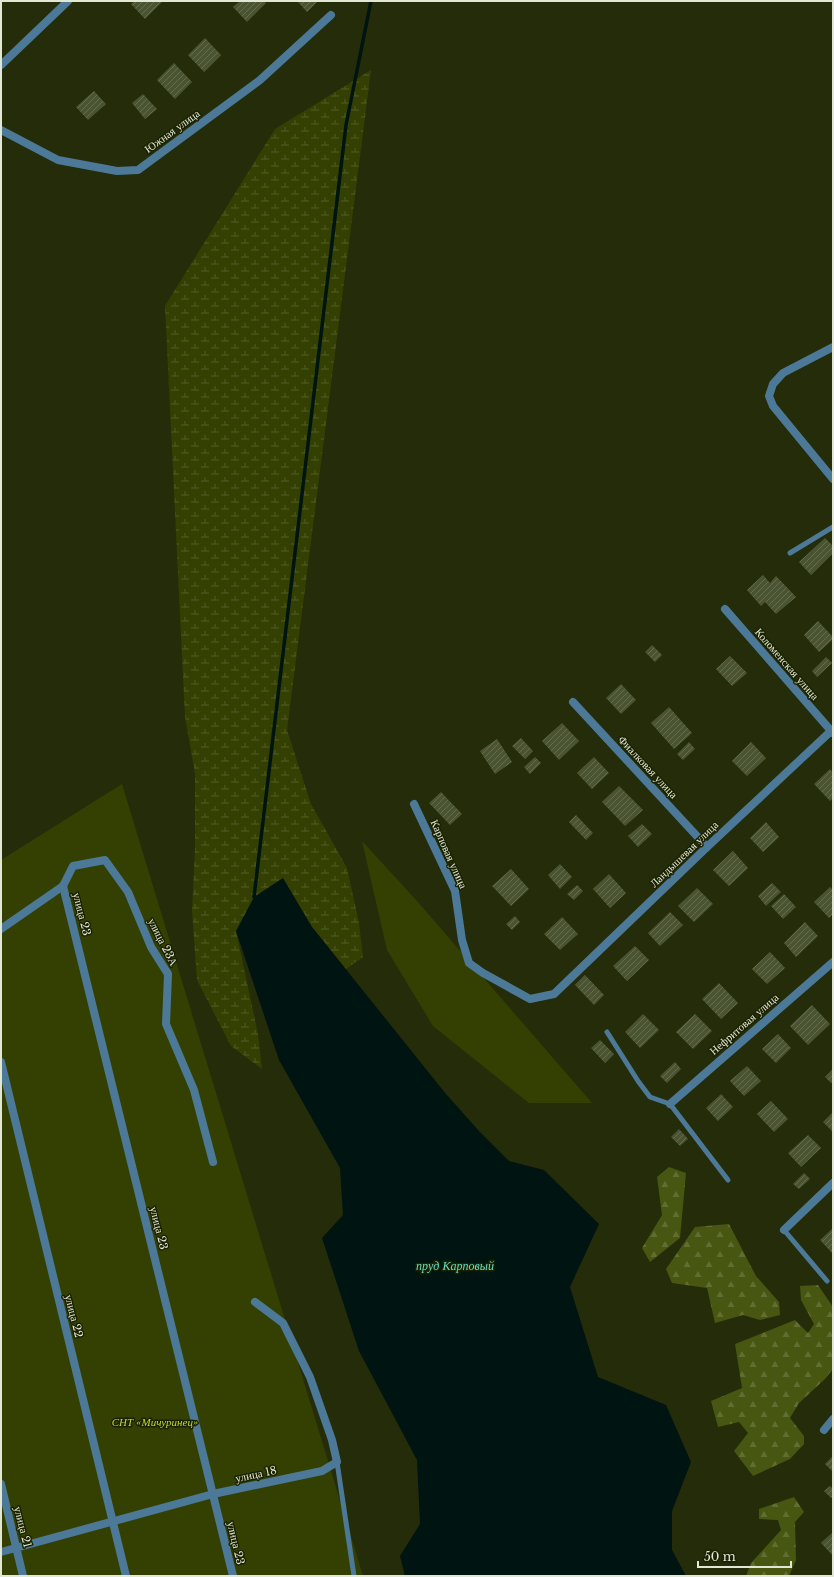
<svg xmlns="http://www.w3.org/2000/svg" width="834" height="1577" viewBox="0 0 834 1577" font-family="'Libre Baskerville',serif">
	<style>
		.green { fill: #344002 }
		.forest { fill: url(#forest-firs) }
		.wetland { fill: url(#wetland-marsh) }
		.water { fill: #001411 }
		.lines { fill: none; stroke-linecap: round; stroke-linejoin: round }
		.stream { stroke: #001411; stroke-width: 3.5 }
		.building { fill: url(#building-hatch) }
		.service { stroke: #4d7999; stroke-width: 5 }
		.minor { stroke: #4d7999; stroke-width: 8 }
		.labels { text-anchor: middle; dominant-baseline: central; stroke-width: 3; stroke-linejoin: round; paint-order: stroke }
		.street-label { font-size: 11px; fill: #e1e7d3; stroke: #1b2202 }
		.park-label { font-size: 11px; font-style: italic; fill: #b9dc36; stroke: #1b2202 }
		.water-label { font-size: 12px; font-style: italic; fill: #64dbc7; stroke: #1b2202 }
	</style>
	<defs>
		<pattern id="forest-firs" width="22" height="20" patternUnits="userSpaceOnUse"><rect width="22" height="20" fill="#475610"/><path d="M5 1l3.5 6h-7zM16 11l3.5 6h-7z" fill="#616e32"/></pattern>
		<pattern id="wetland-marsh" width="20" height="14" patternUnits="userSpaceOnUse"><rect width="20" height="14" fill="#344002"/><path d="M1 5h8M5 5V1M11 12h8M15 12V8" fill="none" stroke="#515c26"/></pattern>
		<pattern id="building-hatch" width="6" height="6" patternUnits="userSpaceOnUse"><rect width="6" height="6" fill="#4b5432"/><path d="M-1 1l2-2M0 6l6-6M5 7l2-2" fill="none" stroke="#656d4f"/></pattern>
	</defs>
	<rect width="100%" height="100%" fill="#242c0a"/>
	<g class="green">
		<polygon points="122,784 363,1576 1,1576 1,860"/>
		<polygon points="362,841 417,901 592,1103 529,1103 433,1026 387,950"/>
	</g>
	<g class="forest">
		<polygon points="669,1167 686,1173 680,1238 650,1262 642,1248 662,1215 657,1177"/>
		<polygon points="729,1224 756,1276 779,1302 780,1315 760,1320 743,1315 715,1323 707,1288 672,1283 666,1269 695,1227"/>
		<polygon points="818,1285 833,1307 833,1369 825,1379 799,1403 790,1418 804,1436 804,1444 790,1459 753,1476 734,1451 748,1433 739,1422 718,1427 711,1401 742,1388 735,1344 795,1320 808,1333 814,1324 801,1300 800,1286"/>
		<polygon points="794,1497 804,1512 795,1522 796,1560 789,1576 746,1576 751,1563 781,1530 778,1520 759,1519 759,1509"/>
	</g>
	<polygon class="wetland" points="371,70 287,730 311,804 347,868 359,923 363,957 346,969 312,927 236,931 258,1034 262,1069 231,1046 197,980 192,911 195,848 195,773 185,717 165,306 275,129"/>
	<polygon class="water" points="283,878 312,927 446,1094 479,1131 509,1161 544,1170 599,1224 570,1287 598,1377 666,1405 691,1462 672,1511 672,1550 686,1576 405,1576 400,1556 420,1524 417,1460 359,1351 322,1238 343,1215 340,1168 279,1060 236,931 254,897"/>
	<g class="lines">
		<polyline class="stream" points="254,897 346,125 371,1"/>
	</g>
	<g class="building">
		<polygon points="134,1 163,1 145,19 131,4"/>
		<polygon points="240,1 264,1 266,3 247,22 233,7"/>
		<polygon points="297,1 318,1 307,12"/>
		<polygon points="205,38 221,55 204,72 188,55"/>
		<polygon points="174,63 192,82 175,99 157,80"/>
		<polygon points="94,91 106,104 88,120 76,107"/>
		<polygon points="143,94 157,109 145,119 132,103"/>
		<polygon points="825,538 833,546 833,553 811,575 799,562"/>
		<polygon points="763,575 770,583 776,576 796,597 776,614 765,602 761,606 747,590"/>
		<polygon points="818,621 833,637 833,639 819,652 804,635"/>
		<polygon points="652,645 662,655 655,662 645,652"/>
		<polygon points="730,656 747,673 732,686 716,669"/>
		<polygon points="826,657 832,663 817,677 812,671"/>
		<polygon points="621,684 636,700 621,714 606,698"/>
		<polygon points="669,707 692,733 674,749 651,723"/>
		<polygon points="562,723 579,741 559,760 542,741"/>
		<polygon points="521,738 533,751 525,759 512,746"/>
		<polygon points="497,739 512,762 495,774 480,751"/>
		<polygon points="689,742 695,749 683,760 677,754"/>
		<polygon points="751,742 766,758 747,776 732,761"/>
		<polygon points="535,757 541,763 530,774 524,767"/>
		<polygon points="594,757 609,773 592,789 577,773"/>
		<polygon points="830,769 833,773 833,798 830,801 814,784"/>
		<polygon points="619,786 643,810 625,826 602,802"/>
		<polygon points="441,792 462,814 450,825 429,803"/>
		<polygon points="576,815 593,833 586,840 569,822"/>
		<polygon points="766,822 779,837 763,852 750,838"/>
		<polygon points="642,824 652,834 638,847 628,836"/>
		<polygon points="733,851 748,868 729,886 713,870"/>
		<polygon points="560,864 572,877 560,889 548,875"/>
		<polygon points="511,869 529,889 511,906 492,886"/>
		<polygon points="609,874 626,893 610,908 593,889"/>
		<polygon points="772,883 781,892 766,906 758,896"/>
		<polygon points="577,885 583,891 574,900 567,894"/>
		<polygon points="830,887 833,890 833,914 829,918 814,902"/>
		<polygon points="697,888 713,904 694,922 678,906"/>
		<polygon points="784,894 796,907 783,919 771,906"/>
		<polygon points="670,912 683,925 660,946 648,933"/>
		<polygon points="515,916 520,922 512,930 506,924"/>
		<polygon points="562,917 578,934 560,950 544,934"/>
		<polygon points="805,922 818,936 796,957 784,943"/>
		<polygon points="635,946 649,960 627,981 613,966"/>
		<polygon points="770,952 785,968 767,984 752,969"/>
		<polygon points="585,975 604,995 594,1005 575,985"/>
		<polygon points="719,983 738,1003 721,1019 702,999"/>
		<polygon points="812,1005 830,1024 808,1045 790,1026"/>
		<polygon points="643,1014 659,1030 640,1048 625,1032"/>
		<polygon points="695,1014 712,1031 693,1049 676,1032"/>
		<polygon points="778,1034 791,1048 776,1063 762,1049"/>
		<polygon points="600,1040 614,1054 605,1063 591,1048"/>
		<polygon points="675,1062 681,1069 667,1083 660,1076"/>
		<polygon points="747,1066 761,1081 744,1096 730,1081"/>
		<polygon points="833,1069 833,1081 831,1083 825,1077"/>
		<polygon points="721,1094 733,1107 718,1121 706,1108"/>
		<polygon points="771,1101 788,1119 774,1132 757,1114"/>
		<polygon points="833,1112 833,1132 823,1122"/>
		<polygon points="679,1129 688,1139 680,1146 671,1137"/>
		<polygon points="808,1135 821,1148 801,1167 788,1153"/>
		<polygon points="804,1173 810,1179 799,1189 793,1184"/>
		<polygon points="833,1228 833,1252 832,1253 820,1240"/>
		<polygon points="833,1456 833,1472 825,1464"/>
		<polygon points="830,1486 833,1489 833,1496 831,1498 824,1491"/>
		<polygon points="833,1532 833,1556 821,1543"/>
	</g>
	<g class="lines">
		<g class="service">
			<polyline points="790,553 833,527"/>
			<polyline points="607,1032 638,1081 650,1097 670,1104 728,1180"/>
			<polyline points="784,1230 827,1281"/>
			<polyline points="337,1462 354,1576"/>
		</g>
		<g class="minor">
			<polyline points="1,65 68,1"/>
			<polyline points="1,130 58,160 117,171 138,170 260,80 331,15"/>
			<polyline points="833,347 783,373 773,384 769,396 773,406 833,479"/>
			<polyline points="725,609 833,733"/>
			<polyline points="573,702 707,847"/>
			<polyline points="414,804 455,891 462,940 469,963 483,973 530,999 554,994 707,847 831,731"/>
			<polyline points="63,886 233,1576"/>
			<polyline points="1,929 63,886 73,866 105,860 128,892 151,947 168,974 166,1024 194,1090 213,1162"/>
			<polyline points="1,1062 126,1576"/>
			<polyline points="670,1104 833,962"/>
			<polyline points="784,1230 833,1183"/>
			<polyline points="824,1430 833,1419"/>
			<polyline points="1,1484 23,1576"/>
			<polyline points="1,1552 213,1494 322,1471 337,1462 332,1440 310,1377 283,1323 255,1302"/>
		</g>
	</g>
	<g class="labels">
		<g class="street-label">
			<text transform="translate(172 131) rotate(-36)">Южная улица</text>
			<text transform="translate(787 664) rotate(49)">Коломенская улица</text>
			<text transform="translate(648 767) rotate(47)">Фиалковая улица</text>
			<text transform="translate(449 854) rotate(66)">Карповая улица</text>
			<text transform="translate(684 854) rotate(-44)">Ландышевая улица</text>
			<text transform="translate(82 914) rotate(76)">улица 23</text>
			<text transform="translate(163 942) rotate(63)">улица 23А</text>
			<text transform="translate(744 1024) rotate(-41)">Нефритовая улица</text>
			<text transform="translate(159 1228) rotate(76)">улица 23</text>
			<text transform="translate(74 1316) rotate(76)">улица 22</text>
			<text transform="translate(256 1474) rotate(-12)">улица 18</text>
			<text transform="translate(23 1527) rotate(76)">улица 21</text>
			<text transform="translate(236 1543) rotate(77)">улица 23</text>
		</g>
		<g class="park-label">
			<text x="155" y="1422">СНТ «Мичуринец»</text>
		</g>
		<g class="water-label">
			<text x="455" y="1265">пруд Карповый</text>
		</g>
	</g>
	<rect width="834" height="1577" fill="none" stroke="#e1e7d3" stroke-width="4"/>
	<path d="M698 1561v6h93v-6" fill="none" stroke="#e1e7d3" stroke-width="2"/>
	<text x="704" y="1561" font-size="12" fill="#e1e7d3" stroke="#1b2202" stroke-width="3" paint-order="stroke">50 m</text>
</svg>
